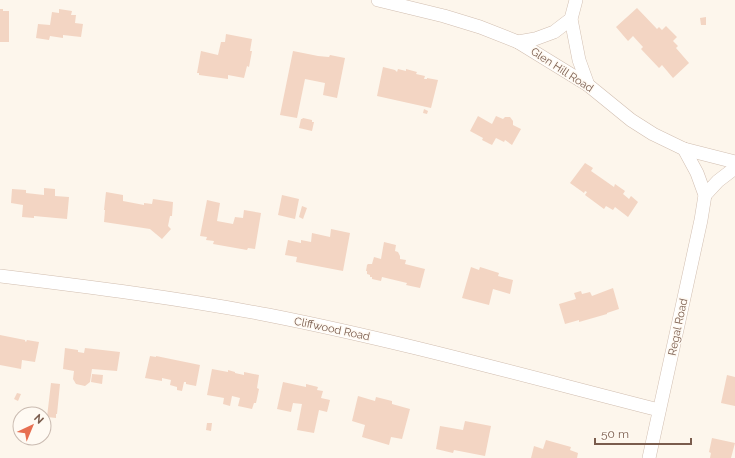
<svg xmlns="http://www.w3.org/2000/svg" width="735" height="458" viewBox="0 0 735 458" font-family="Raleway,sans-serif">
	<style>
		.building { fill: #f3d5c3 }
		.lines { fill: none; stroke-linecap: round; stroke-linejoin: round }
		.minor-casing { stroke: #d1beb0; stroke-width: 14 }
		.minor { stroke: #fff; stroke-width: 13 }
		.labels { text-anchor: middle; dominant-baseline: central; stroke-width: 3; stroke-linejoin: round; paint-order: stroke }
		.street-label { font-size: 11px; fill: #7a5c4d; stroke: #fffaf3 }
	</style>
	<rect width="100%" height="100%" fill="#fdf6ec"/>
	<g class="building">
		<polygon points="637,8 657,29 659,27 662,30 666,26 677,37 673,41 678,46 676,48 689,63 673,78 662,65 659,68 641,49 643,47 633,36 628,41 616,27"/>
		<polygon points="0,9 3,9 3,11 9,11 9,42 0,42"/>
		<polygon points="59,9 72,11 71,15 76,15 75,23 83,24 81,37 63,35 63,38 50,36 49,40 36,38 38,24 50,25 52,12 59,13"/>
		<polygon points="706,17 706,25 701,25 700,18"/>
		<polygon points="226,34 252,39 250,51 252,51 249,67 247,66 244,78 228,75 228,79 199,75 199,73 197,73 201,51 218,55 221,42 225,42"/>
		<polygon points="293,51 318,56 329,57 330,55 345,58 337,98 323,95 325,83 305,79 297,118 280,115"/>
		<polygon points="383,67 395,70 397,72 398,69 406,71 406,69 417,72 416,74 425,76 424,79 427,79 427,78 438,80 431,108 377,96"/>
		<polygon points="424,109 428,111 427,114 423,113"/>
		<polygon points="478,116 492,124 496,116 503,119 505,117 510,117 513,121 513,125 521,129 512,145 505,140 504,142 496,138 492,145 482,140 483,138 470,131"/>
		<polygon points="303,118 312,120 312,122 314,122 312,131 299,128 301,119 302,119"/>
		<polygon points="585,163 593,168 591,171 614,187 615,184 625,191 623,194 629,199 631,196 638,202 628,217 615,207 613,210 606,206 604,209 585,195 587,192 585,191 584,193 570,183"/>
		<polygon points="44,188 55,189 55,196 69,197 67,219 34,216 34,218 22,217 23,205 11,203 12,189 26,190 26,193 44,195"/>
		<polygon points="106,192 123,195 123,201 144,205 144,203 152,204 153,199 173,202 172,216 170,216 168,226 171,229 162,239 150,229 104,222 105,210 104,210"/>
		<polygon points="282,195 299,199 295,219 278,215"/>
		<polygon points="207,200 220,203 217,221 233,224 235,217 243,218 244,210 261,213 255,249 248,248 247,250 213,244 214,241 206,240 207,237 200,236"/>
		<polygon points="302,206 307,208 303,219 299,217"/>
		<polygon points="331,229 350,233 343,271 296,262 297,257 285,255 288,240 301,243 301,240 311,242 312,233 330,237"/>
		<polygon points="384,242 396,245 395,251 398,252 400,256 400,259 406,260 405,264 425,269 420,288 406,285 407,283 382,277 381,281 372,279 372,277 370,277 370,275 367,274 367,271 366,271 367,265 368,264 372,264 374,257 381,259"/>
		<polygon points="471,267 479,270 480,267 499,273 498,276 513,280 510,294 493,289 489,305 462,298"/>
		<polygon points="613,288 619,309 607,313 607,314 579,322 579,320 565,324 559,304 576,299 574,293 581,291 582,294 590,292 592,296"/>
		<polygon points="0,335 25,340 25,341 26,342 27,340 39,342 35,362 22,360 21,369 0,365"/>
		<polygon points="65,348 78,350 78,352 84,353 85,348 120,352 117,371 92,369 90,382 85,386 76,384 73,379 74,371 63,369"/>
		<polygon points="150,356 156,357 156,356 200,365 196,386 186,384 186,382 184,382 182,391 177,390 177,387 170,385 171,380 162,378 162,381 145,378"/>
		<polygon points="212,369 228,372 228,370 235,372 235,373 244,375 244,372 259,375 257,388 259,389 256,403 254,403 252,409 238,406 240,398 232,396 230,406 223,404 224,398 207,395"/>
		<polygon points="92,374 103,375 102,384 91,382"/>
		<polygon points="727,375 735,377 735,406 721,403"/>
		<polygon points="283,382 306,387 306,384 318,387 317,390 323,391 321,398 330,400 327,412 319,410 314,433 297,430 302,404 293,403 291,412 277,409"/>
		<polygon points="51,383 60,384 57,414 56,414 56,418 47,417"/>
		<polygon points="17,393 21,394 18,401 14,399"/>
		<polygon points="358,396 375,401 376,397 392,401 392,404 410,409 402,439 391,437 389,445 362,437 365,425 352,421"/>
		<polygon points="465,421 491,426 485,456 454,450 453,453 436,449 440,426 463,430"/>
		<polygon points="207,423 212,423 211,431 206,430"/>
		<polygon points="712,438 735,443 731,458 710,458 711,453 709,452"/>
		<polygon points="546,440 571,447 570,450 578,453 577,458 531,458 534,446 543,449"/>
	</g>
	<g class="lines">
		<defs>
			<g id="minor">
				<polyline points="378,0 444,16 480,27 518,42 588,85 631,120 653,134 684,149 735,162"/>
				<polyline points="576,0 571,19 579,60 588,85"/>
				<polyline points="518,42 535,39 554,32 571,19"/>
				<polyline points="705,195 718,181 735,168"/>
				<path d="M0 276C90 287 179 298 268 315 400 341 529 377 659 410"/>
				<polyline points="649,458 701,220 705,195 697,173 684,149"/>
			</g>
		</defs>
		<use href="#minor" class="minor-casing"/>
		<use href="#minor" class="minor"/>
	</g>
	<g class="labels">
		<g class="street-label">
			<text transform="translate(562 70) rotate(33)">Glen Hill Road</text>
			<text transform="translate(678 327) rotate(-78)">Regal Road</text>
			<text transform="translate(332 329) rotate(12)">Cliffwood Road</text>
		</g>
	</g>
	<g transform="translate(32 426) rotate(44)"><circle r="19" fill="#fffaf3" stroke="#cabbb1"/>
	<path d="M0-3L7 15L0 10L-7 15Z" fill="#e76f51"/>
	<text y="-6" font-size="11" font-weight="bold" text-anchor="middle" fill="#7a5c4d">N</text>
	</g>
	<path d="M595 438v6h96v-6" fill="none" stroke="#7a5c4d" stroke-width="2"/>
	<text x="601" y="438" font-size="12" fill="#7a5c4d" stroke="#fffaf3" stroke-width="3" paint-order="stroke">50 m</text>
</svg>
